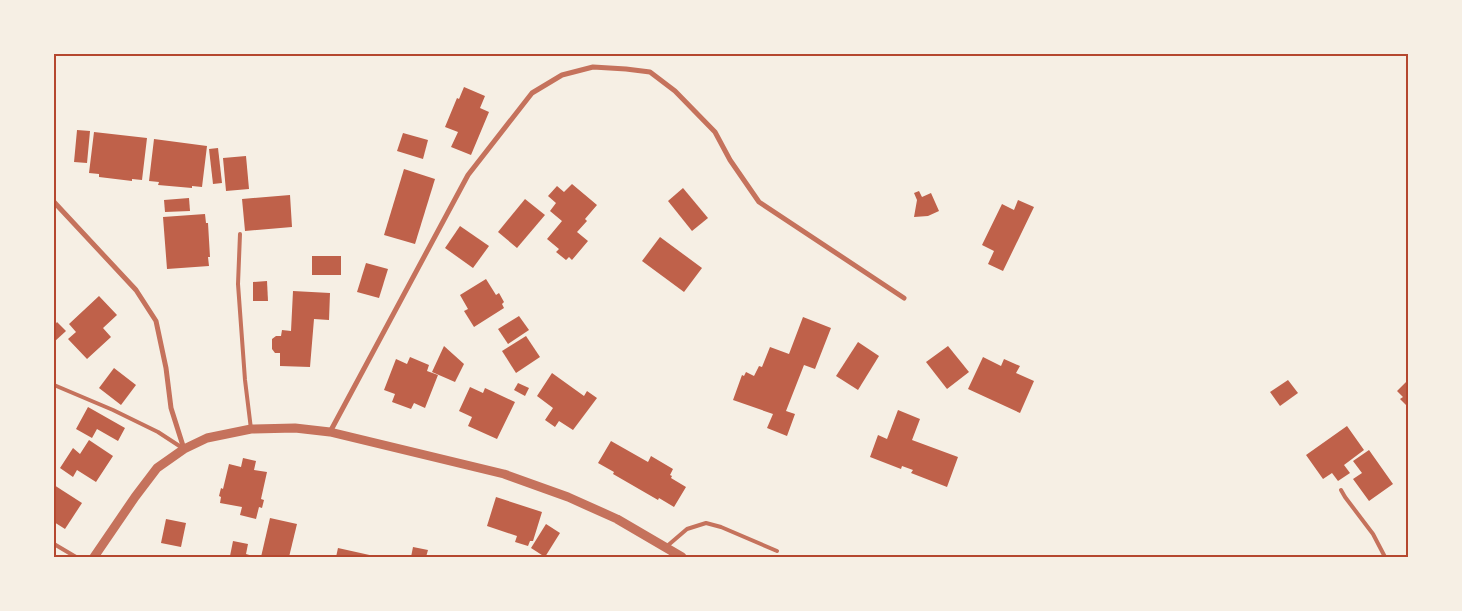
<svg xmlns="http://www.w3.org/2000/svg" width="1462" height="611" viewBox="0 0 1462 611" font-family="'Fira Sans',sans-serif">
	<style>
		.building { fill: #bf614a }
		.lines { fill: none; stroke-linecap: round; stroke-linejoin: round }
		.service { stroke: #c5725c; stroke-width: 4 }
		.minor { stroke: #c5725c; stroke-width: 5 }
		.tertiary { stroke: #c5725c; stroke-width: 9 }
		.neatline { fill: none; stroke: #b5482f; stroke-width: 2 }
	</style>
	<rect width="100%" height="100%" fill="#f6efe4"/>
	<g class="building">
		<polygon points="464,87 485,96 480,108 489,112 471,155 451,147 458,132 445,127 457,98 459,99"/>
		<polygon points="77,130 90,131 87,163 74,162"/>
		<polygon points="94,132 147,138 142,180 132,179 132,181 99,177 99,174 89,173"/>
		<polygon points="403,133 428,140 423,159 397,151"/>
		<polygon points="154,139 207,146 202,187 192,186 192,188 158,185 159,182 149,181"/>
		<polygon points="218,148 222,183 213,184 209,149"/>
		<polygon points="246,156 249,189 226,191 223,158"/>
		<polygon points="404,169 435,179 415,244 384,235"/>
		<polygon points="572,184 597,205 585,219 587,221 577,232 588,241 572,260 569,257 566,260 556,252 559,249 547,239 562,221 550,211 556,203 548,196 557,186 564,192"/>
		<polygon points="683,188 708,218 692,231 668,201"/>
		<polygon points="919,191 922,197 931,193 939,211 928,216 914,217 917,200 914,193"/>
		<polygon points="290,195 292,227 245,231 242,199"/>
		<polygon points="189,198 190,211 165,212 164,200"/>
		<polygon points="525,199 545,215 517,248 498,232"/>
		<polygon points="1018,200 1034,207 1003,271 988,264 994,251 982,245 1002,204 1014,210"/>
		<polygon points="205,214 206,223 208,223 210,257 208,257 209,266 167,269 163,217"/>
		<polygon points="460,226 489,246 473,268 445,248"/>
		<polygon points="660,237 702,268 684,292 642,261"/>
		<rect x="312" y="256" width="29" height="19"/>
		<polygon points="366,263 388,269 379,298 357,292"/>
		<polygon points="486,279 496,295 499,293 504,302 502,304 504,308 474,327 464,311 468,309 460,295"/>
		<polygon points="267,281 268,301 253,301 253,282"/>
		<polygon points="293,291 330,293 329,320 314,319 310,367 280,366 280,353 275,353 272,349 272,339 276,336 281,336 282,330 291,331"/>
		<polygon points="99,296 117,315 103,328 111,337 87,359 68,339 76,332 69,324"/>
		<polygon points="519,316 529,330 508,344 498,329"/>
		<polygon points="803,317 831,328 815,369 804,365 786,411 795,414 787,436 767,428 773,414 733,400 742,375 744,376 746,372 754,376 759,366 762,367 770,347 789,354"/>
		<polygon points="57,322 66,331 54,342 54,326"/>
		<polygon points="526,336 540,357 516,373 502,351"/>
		<polygon points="858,342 879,356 858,390 836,376"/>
		<polygon points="444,346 464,364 455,382 432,372"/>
		<polygon points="948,346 969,372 947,389 926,362"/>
		<polygon points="410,357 429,365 427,371 438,375 425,408 414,403 411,409 392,402 395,394 384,390 396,359 407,364"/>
		<polygon points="983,357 1001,366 1004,359 1020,366 1016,373 1034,381 1020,413 968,389"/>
		<polygon points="114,368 136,385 121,405 99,388"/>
		<polygon points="552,373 584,396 587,391 597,398 573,430 559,421 555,427 545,420 553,408 537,396"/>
		<polygon points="1288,380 1298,393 1280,406 1270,392"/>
		<polygon points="1408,380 1408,407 1400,399 1403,397 1397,391"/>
		<polygon points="518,383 529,388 525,396 514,390"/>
		<polygon points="470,387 483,393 485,388 515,402 497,439 468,426 472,417 459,411"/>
		<polygon points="88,407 125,428 118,441 97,429 92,438 76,429"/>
		<polygon points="898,410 920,419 912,440 958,457 947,487 911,473 913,470 902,466 901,469 870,457 878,435 887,439"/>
		<polygon points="1347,426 1364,450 1344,465 1350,473 1338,481 1332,473 1323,479 1306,455"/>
		<polygon points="89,440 113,456 96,482 77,470 73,477 60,468 73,448 80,454"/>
		<polygon points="611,441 648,462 651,456 673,469 670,475 672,476 671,478 686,487 674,507 659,498 658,500 613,474 614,472 598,463"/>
		<polygon points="1369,450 1393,484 1369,501 1353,479 1362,473 1353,461"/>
		<polygon points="243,458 256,461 254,470 267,472 261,499 264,500 262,508 259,507 256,519 240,515 242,507 220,503 221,497 219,496 221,488 223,489 229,464 241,467"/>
		<polygon points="54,485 82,503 65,529 54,522"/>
		<polygon points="496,497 542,512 533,541 530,541 528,546 515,542 517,536 487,526"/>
		<polygon points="270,518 297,524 289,557 261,557"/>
		<polygon points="166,519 186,523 181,547 161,543"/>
		<polygon points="546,524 560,533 545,557 531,548"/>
		<polygon points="233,541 248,544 246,554 256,557 230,556"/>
		<polygon points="413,547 428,550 426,557 411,557"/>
		<polygon points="338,548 374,556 374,557 336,557"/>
	</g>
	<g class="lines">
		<g class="service">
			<polyline points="240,234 238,284 245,380 251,429"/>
			<polyline points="54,385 113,410 158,432 184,449"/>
			<polyline points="1341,490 1345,497 1373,534 1385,557"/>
			<polyline points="54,544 76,557"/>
			<polyline points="666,547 687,529 706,523 721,527 777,551"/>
		</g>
		<g class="minor">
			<polyline points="54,202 136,290 156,321 166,368 171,408 184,449"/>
			<polyline points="330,432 468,175 532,93 562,75 593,67 626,69 650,72 675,91 715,132 730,160 759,202 904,298"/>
		</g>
		<polyline class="tertiary" points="94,557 135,497 157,468 184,449 207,438 251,429 295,428 330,432 504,474 568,497 617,519 682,557"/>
	</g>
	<rect width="1462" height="611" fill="none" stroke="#f6efe4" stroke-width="110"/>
	<rect x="55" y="55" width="1352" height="501" class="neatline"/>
</svg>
